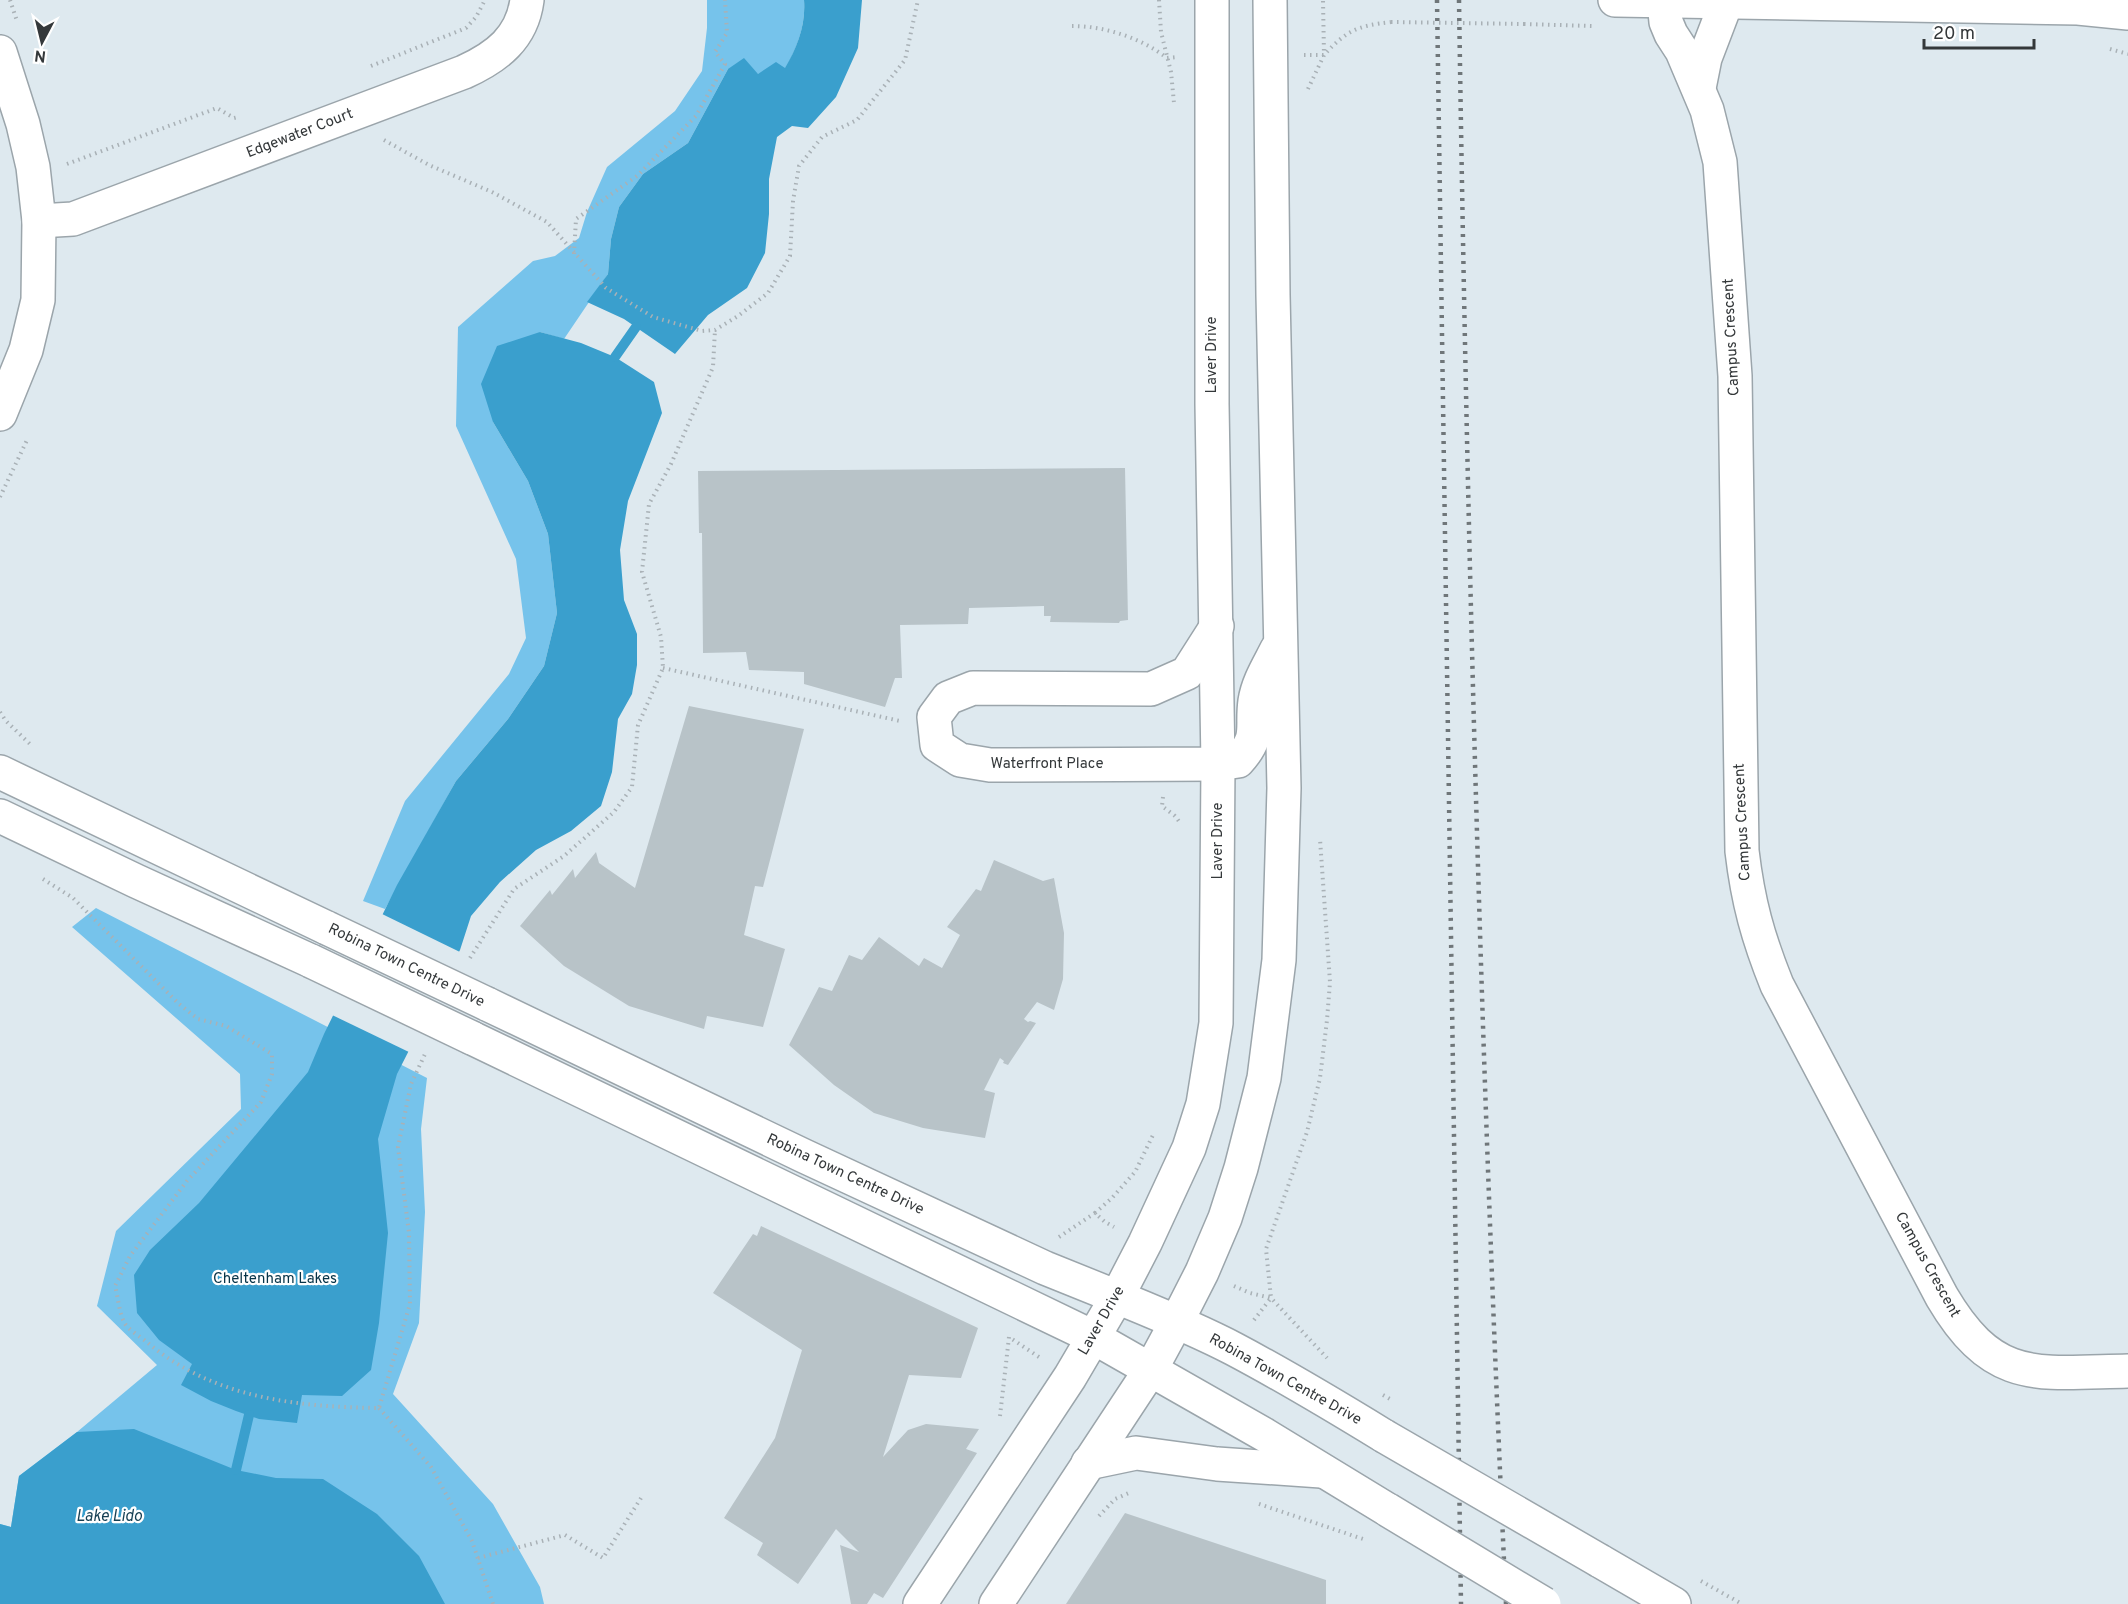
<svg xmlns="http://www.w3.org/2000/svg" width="2128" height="1604" viewBox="0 0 2128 1604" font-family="Overpass,sans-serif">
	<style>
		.green { fill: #76c3eb }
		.water { fill: #3a9fcd }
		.pier { fill: #dee9ef }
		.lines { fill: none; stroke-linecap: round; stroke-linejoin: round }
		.stream { stroke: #3a9fcd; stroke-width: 10 }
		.building { fill: #b8c3c8 }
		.minor-casing { stroke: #9ba5ab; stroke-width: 36 }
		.major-casing { stroke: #9ba5ab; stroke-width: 36 }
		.path { stroke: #a9b1b6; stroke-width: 4; stroke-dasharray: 1.5 4.5; stroke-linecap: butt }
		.minor { stroke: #fff; stroke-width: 33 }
		.major { stroke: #fff; stroke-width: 33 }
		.rail { stroke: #6f7679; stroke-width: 4.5; stroke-dasharray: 3 6; stroke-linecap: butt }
		.minor-bridge-casing { stroke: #9ba5ab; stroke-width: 36; stroke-linecap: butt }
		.major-bridge-casing { stroke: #9ba5ab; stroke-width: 36; stroke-linecap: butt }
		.path-bridge { stroke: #a9b1b6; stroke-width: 4; stroke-dasharray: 1.5 4.5; stroke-linecap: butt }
		.minor-bridge { stroke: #fff; stroke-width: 33 }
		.major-bridge { stroke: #fff; stroke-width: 33 }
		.labels { text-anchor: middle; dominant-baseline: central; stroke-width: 4.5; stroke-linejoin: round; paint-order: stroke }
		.street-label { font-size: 15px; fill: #34383a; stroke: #fff }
		.park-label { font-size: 15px; fill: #073448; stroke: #fff }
		.water-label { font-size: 16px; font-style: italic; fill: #153f53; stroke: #fff }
	</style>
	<rect width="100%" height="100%" fill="#dee9ef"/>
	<g class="green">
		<path d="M707 0H804C806 25 797 48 785 69L758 74 728 69 688 143 643 174 619 207 611 239 608 274 564 339 540 332 493 422 528 481 548 534 557 613 544 666 508 719 456 781 385 909 363 901 405 801 509 674 526 638 516 559 456 426 458 327 533 261 555 256 579 238 587 212 607 167 675 111 702 71 707 28Z"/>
		<polygon points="96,908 427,1078 421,1129 425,1212 419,1323 393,1394 493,1504 540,1587 544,1604 0,1604 0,1524 11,1527 19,1476 77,1432 157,1365 97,1306 116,1231 241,1109 240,1074 72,927"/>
	</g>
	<g class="water">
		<path d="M804 0H862L858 48 836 97 808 128 792 126 777 137 769 179V214L765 253 747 288 708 315 675 354 624 319 587 302 608 274 611 239 619 207 643 174 688 143 728 69 744 58 758 74 776 62 785 68C797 48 806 25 804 0Z"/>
		<polygon points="540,332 581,343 615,357 654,382 662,413 628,501 620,550 624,600 637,634 637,665 632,694 618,719 612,772 601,806 571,831 536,850 500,882 471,916 460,950 397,1074 378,1139 388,1233 379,1323 371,1370 342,1396 302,1395 297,1423 259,1419 236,1411 211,1401 181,1385 192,1364 159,1340 137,1313 134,1275 150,1250 199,1203 308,1072 324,1034 397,885 456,781 508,719 544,666 557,613 548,534 528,481 493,422 481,384 497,346"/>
		<polygon points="134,1429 236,1470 276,1478 323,1479 377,1514 419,1556 445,1604 0,1604 0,1524 11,1527 19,1476 77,1432"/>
	</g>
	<polygon class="pier" points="380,913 462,953 411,1053 330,1014"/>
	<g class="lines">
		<g class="stream">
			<polyline points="615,357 636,327"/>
			<polyline points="236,1470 249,1415"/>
		</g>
	</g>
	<g class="building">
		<polygon points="1125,468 1128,620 1120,621 1119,623 1050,622 1051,616 1044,616 1044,606 969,608 968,624 900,625 902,678 895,678 885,707 804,684 804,672 749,670 746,652 703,653 702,533 699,533 698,471"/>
		<polygon points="689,706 804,729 763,887 755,886 744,935 785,949 763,1027 707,1016 704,1029 629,1006 564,966 520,926 550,890 552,895 573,869 575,878 596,852 599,863 635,888"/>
		<polygon points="994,860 1043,881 1054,878 1064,933 1063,979 1054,1010 1037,1002 1024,1019 1028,1022 1030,1021 1036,1023 1008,1065 1003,1063 1004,1061 1000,1058 984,1090 995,1093 985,1138 923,1128 874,1113 834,1085 789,1045 819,987 832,991 849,955 862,960 879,937 919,966 924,958 942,968 960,935 947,927 976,889 981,891"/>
		<polygon points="761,1226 978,1328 961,1378 909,1375 883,1457 908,1430 926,1424 979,1429 966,1449 977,1453 883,1598 874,1593 867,1604 851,1604 840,1545 859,1552 836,1529 798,1584 757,1555 763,1543 724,1518 775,1438 802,1350 713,1293 753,1234 757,1236"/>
		<polygon points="1125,1513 1326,1580 1326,1604 1066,1604"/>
	</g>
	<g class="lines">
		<defs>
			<g id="minor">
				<polyline points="1615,0 2078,8 2128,13"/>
				<path d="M1664 1 1666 22 1671 34 1682 51 1707 110 1720 162 1735 376 1742 851C1748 902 1758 938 1777 985L1942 1297C1994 1385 2037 1373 2128 1371"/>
				<polyline points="0,52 23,124 33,167 39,221 38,300 26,350 0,414"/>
				<polyline points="1699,88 1705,58 1726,3"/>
				<path d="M39 221 73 219 464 72C497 57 522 38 527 0"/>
				<path d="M1217 626 1187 673 1151 689 973 688 948 698 934 717 937 745 960 760 990 765 1218 764 1238 761C1261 736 1251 729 1255 701 1258 682 1269 665 1277 649"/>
				<polyline points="0,772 327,928"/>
				<polyline points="0,816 136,881 311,961"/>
				<polyline points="487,1004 804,1156 1045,1268 1117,1297 1145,1243 1189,1148 1203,1104 1216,1023 1218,764 1212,404 1212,0"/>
				<polyline points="472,1038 1093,1337"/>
				<polyline points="1177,1321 1202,1272 1225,1218 1241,1168 1264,1078 1279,960 1284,788 1273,295 1270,0"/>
			</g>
			<g id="major">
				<polyline points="1093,1337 1265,1435 1388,1510"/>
				<polyline points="1088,1463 1136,1453 1217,1464 1321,1471"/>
				<polyline points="1600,1561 1674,1604"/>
				<path d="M920 1604 1070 1377 1117 1297C1156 1313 1196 1329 1234 1349 1285 1376 1335 1406 1384 1436"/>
				<polyline points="996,1604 1151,1369 1177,1321"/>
			</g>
		</defs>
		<use href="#minor" class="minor-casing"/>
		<use href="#major" class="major-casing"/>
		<g class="path">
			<polyline points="10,0 17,21"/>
			<polyline points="1159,0 1161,32 1171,72 1174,103"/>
			<polyline points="1524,24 1592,26"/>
			<path d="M1072 26C1105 26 1141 38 1167 58L1177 57"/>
			<polyline points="2110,49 2128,54"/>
			<path d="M1304 55H1324C1347 30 1357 26 1391 22"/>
			<polyline points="371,66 466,28 476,17 485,0"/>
			<polyline points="1308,89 1324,55 1323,0"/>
			<polyline points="384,140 429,165 492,192 547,222 606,288 653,317 702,331 715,330 738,316 768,293 790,256 793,201 799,166 822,137 857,120 905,60 918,0"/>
			<polyline points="67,164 217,108 234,118 238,117"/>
			<polyline points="574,254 576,219 637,176 696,116 725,64 715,52 727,33 725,0"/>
			<polyline points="0,497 28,438"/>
			<polyline points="663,668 900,721"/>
			<polyline points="0,712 6,721 31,745"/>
			<polyline points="1163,797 1162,806 1175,816 1181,824"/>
			<path d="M43 879 73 898 179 1004 198 1019 226 1026 272 1054V1074L261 1102 187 1181 130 1256 115 1286C118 1297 119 1312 124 1322 128 1330 141 1337 148 1343 214 1398 296 1407 379 1408L410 1304 409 1233 398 1147 411 1084 425 1054"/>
			<polyline points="470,958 514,889 564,856 614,812 632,787 638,725 663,668 661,637 642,572 649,504 671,464 713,367 715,330"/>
			<polyline points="1095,1213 1112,1198 1135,1172 1153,1135"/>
			<polyline points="1059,1237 1095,1213 1105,1222 1114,1227"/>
			<polyline points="1234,1286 1250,1293 1271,1298 1327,1358"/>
			<polyline points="1254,1320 1271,1298 1266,1249 1307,1132 1320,1078 1327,1020 1330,982 1320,839"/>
			<polyline points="379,1408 431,1467 472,1541 493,1604"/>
			<polyline points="1000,1416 1009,1337 1042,1359"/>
			<polyline points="1259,1504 1366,1540"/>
			<polyline points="1099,1516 1115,1499 1131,1492"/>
			<polyline points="478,1558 565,1535 603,1558 641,1498"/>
			<polyline points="1701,1581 1742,1604"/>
		</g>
		<use href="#minor" class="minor"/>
		<use href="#major" class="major"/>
		<g class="rail">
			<polyline points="1437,0 1461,1604"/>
			<path d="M1459 0C1467 535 1481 1070 1506 1604"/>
		</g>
		<defs>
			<g id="minor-bridge">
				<polyline points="327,928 487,1004"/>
				<polyline points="311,961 472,1038"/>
			</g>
			<g id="major-bridge">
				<polyline points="1384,1436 1600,1561"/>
				<polyline points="1388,1510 1544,1604"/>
			</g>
		</defs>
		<use href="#minor-bridge" class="minor-bridge-casing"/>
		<use href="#major-bridge" class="major-bridge-casing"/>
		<g class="path-bridge">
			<polyline points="1391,22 1524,24"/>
			<polyline points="1383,1395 1392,1400"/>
		</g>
		<use href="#minor-bridge" class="minor-bridge"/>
		<use href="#major-bridge" class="major-bridge"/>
	</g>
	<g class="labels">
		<g class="street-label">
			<text transform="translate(300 134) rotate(-21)">Edgewater Court</text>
			<text transform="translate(1732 337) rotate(-93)">Campus Crescent</text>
			<text transform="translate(1212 355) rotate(-90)">Laver Drive</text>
			<text x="1047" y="764">Waterfront Place</text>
			<text transform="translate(1743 822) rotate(-93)">Campus Crescent</text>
			<text transform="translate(1218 841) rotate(-90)">Laver Drive</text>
			<text transform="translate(406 966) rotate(26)">Robina Town Centre Drive</text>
			<text transform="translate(845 1175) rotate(25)">Robina Town Centre Drive</text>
			<text transform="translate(1927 1265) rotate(61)">Campus Crescent</text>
			<text transform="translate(1102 1321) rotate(-60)">Laver Drive</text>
			<text transform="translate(1285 1380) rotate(29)">Robina Town Centre Drive</text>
		</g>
		<g class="park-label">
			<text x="275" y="1279">Cheltenham Lakes</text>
		</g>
		<g class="water-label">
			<text x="109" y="1517">Lake Lido</text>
		</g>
	</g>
	<g transform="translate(42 42) rotate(187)" stroke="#ffffff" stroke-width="4.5" paint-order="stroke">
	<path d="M0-4.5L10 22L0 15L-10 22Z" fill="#34383a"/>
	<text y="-9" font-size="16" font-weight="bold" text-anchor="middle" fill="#34383a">N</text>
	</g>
	<path d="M1924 39v9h110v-9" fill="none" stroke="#34383a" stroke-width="3"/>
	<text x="1933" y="39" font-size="18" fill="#34383a" stroke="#ffffff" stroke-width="4.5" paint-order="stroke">20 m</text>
</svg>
